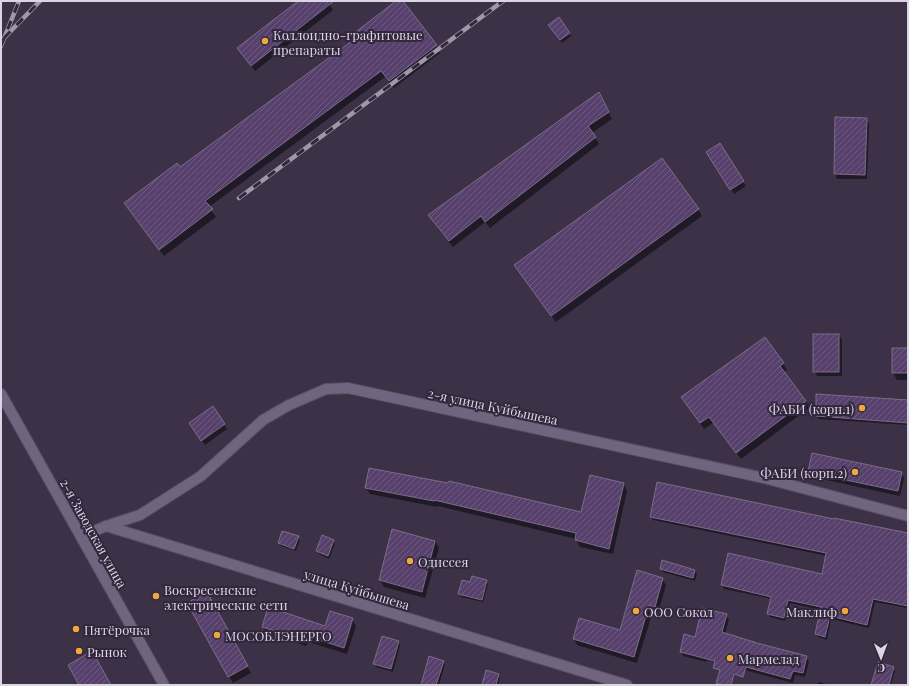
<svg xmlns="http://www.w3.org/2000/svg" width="909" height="686" viewBox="0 0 909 686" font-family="'Playfair Display',serif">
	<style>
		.shadow { fill: #0007 }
		.building { fill: url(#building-hatch); stroke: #7a6d87 }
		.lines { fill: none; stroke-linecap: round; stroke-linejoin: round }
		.minor-casing { stroke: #584d61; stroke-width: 12 }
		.minor { stroke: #71647e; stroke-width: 10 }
		.rail-casing { stroke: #a097a9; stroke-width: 4.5 }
		.rail { stroke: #32273d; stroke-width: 3; stroke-dasharray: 9; stroke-linecap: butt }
		.poi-dot { fill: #eea83c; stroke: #32273d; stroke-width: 1.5 }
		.labels { text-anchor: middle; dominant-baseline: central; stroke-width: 4; stroke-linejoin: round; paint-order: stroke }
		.poi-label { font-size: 13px; fill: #dcd5e3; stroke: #32273d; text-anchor: start }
		.street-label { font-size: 13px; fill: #dcd5e3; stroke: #32273d }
	</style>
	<defs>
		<pattern id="building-hatch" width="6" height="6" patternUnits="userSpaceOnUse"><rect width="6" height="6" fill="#57406c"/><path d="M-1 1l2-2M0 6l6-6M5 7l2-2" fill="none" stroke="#6f5b81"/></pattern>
	</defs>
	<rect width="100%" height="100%" fill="#3d3148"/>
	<g class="shadow">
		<polygon points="300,1 327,1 333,10 255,71 242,55"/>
		<polygon points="398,1 401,1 436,46 440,53 394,88 385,77 209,207 216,217 164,256 129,210 125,204 180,168 357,38"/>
		<polygon points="551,28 569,33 571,36 562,43"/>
		<polygon points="598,94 612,119 592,133 599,144 490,228 485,222 453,247 433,222"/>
		<polygon points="866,119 869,124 867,179 837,179 835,174"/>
		<polygon points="710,157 743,182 746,186 734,194"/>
		<polygon points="698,209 702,216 556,322 519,272"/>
		<polygon points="839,335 842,340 842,376 817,376 814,371"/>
		<polygon points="893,349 908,349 908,380 897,380 893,373"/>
		<polygon points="783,363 787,370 784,372 806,401 809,408 741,459 713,423 704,429 682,397"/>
		<polygon points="908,401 908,425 819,419 817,416"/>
		<polygon points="212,407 227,429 205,445 193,428"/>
		<polygon points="809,472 901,473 904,478 900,496 812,477"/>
		<polygon points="624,484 627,491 613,554 580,547 576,540 576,539 438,506 437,507 370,494 366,488 582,513"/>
		<polygon points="651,516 834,520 908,534 908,608 875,602 869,628 831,619 827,640 818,637 816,634 821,610 790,603 785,621 770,617 768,614 772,599 724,589 722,585 728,555 823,575 827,556 653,520"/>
		<polygon points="298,537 300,540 296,551 281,546 279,543"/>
		<polygon points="333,541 335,544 329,559 319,554 317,551"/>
		<polygon points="435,541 439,548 425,598 384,587 380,580"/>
		<polygon points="661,569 695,571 697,574 695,581 663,572"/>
		<polygon points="662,579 666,585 658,613 653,611 637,663 577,645 574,639 620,631"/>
		<polygon points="486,581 488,584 483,602 461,597 459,594 471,583"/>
		<polygon points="206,593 251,673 233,683 188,603"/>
		<polygon points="726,615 729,620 725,634 806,657 809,662 805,677 795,675 793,683 707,660 706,662 683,656 681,651 696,638"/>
		<polygon points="352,619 356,626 347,654 308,642 306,646 267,633 263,627 326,627"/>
		<polygon points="399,642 400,645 393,672 376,667 374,664"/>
		<polygon points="443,661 445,664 439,685 423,685"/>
		<polygon points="893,668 895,671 891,685 872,685"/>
		<polygon points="498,675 500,678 498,685 483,685"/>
		<polygon points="819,682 829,685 818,685"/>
	</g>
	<g class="building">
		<polygon points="298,1 334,1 251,66 237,48"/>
		<polygon points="396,1 403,1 437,45 389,81 381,71 205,201 213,209 159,250 124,203 177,163 180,167 356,38 353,34"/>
		<polygon points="559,17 570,33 560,40 548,25"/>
		<polygon points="599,92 609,112 588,126 596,137 485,222 481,216 449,241 428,215"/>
		<polygon points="835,117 867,118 865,175 834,174"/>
		<polygon points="720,143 744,181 730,190 706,152"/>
		<polygon points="662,158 699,209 551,316 514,265"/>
		<rect x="813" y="334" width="26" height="38"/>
		<polygon points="765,337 784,363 780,366 806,401 736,453 709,417 700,423 681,397"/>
		<rect x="892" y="348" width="16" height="25"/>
		<polygon points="816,394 908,400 908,423 816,416"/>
		<polygon points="213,406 225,424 201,441 189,423"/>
		<polygon points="812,453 902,472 898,491 808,472"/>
		<polygon points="369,468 448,483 449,481 581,512 590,475 624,483 609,549 575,540 576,533 434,500 434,501 365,488"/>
		<polygon points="657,482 834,519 834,518 908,533 908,606 873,599 867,625 830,616 825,637 815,634 821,607 788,600 784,618 767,614 771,597 721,585 728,553 822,574 826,553 650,517"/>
		<polygon points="392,529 435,541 422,592 379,580"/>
		<polygon points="282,531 299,536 294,549 278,543"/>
		<polygon points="322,535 334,540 328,556 316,551"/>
		<polygon points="662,560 695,570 693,578 660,569"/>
		<polygon points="637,570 663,578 655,607 649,605 634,657 573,639 579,618 620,630"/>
		<polygon points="472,576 487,580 482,600 458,594 462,580 470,582"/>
		<polygon points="207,592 248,666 228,677 187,603"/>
		<polygon points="268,607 325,626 330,611 353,618 344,648 304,635 303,640 262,627"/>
		<polygon points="702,608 727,614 722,632 754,642 753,642 807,656 803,673 793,671 790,679 746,667 743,677 734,674 731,685 722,685 716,683 720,670 713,668 715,661 680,652 684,634 695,637"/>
		<polygon points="382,636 399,641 391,669 373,664"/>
		<polygon points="92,651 111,685 79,685 68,665"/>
		<polygon points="429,656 444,661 436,685 421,685"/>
		<polygon points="878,662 894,667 889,685 871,685"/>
		<polygon points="486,670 499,674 496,685 482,685"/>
	</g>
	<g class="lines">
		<defs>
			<g id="minor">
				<polyline points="1,394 164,685"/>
				<polyline points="106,526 140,515 201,476 263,420 289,405 326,389 348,388 764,478 908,516"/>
				<polyline points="81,537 106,526 627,685"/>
			</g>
		</defs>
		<use href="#minor" class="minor-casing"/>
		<use href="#minor" class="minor"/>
		<defs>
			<g id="rail">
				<polyline points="4,38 40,1"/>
				<polyline points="1,46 19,1"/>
				<polyline points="239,198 503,1"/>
			</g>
		</defs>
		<use href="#rail" class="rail-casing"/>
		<use href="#rail" class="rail"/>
	</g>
	<g class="poi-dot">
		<circle cx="265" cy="41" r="4"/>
		<circle cx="862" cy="408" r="4"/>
		<circle cx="855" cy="472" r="4"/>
		<circle cx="410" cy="561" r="4"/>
		<circle cx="156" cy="596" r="4"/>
		<circle cx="636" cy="611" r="4"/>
		<circle cx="845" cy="611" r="4"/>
		<circle cx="76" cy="629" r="4"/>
		<circle cx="217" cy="635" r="4"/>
		<circle cx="79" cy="651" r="4"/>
		<circle cx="730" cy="658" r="4"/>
	</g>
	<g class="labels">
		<g class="poi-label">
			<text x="273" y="34">Коллоидно-графитовые<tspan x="273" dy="15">препараты</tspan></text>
			<text x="854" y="408" text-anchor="end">ФАБИ (корп.1)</text>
			<text x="847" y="472" text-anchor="end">ФАБИ (корп.2)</text>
			<text x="418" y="561">Одиссея</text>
			<text x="164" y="589">Воскресенские<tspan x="164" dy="15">электрические сети</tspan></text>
			<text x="644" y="611">ООО Сокол</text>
			<text x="837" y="611" text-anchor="end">Маклиф</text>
			<text x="84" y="629">Пятёрочка</text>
			<text x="225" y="635">МОСОБЛЭНЕРГО</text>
			<text x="87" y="651">Рынок</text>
			<text x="738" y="658">Мармелад</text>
		</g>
		<g class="street-label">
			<text transform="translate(493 406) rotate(12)">2-я улица Куйбышева</text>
			<text transform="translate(94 533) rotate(61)">2-я Заводская улица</text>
			<text transform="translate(357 589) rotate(17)">улица Куйбышева</text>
		</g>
	</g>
	<rect width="909" height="686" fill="none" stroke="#dcd5e3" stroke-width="4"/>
	<g transform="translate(881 658) rotate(179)" stroke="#32273d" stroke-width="3" paint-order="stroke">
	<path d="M0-3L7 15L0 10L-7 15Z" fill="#dcd5e3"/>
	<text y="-6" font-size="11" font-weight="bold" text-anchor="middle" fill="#dcd5e3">С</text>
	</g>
</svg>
